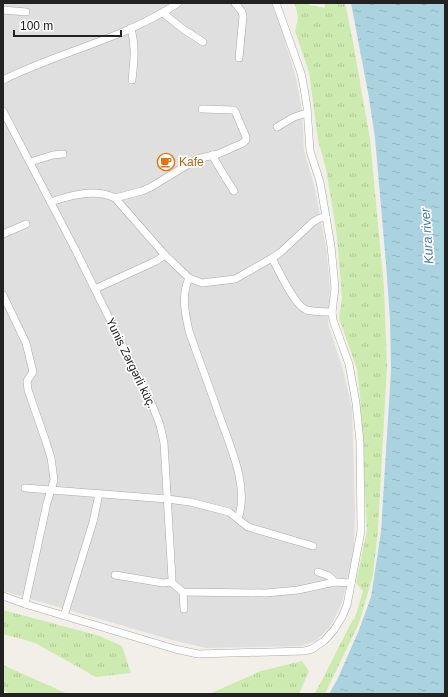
<svg xmlns="http://www.w3.org/2000/svg" width="448" height="697" viewBox="0 0 448 697" font-family="Helvetica,sans-serif">
	<style>
		.residential { fill: #e0dfdf }
		.grass { fill: url(#grass-tufts) }
		.water { fill: url(#water-ripples) }
		.lines { fill: none; stroke-linecap: round; stroke-linejoin: round }
		.street-casing { stroke: #a9a9a9; stroke-width: 8 }
		.street { stroke: #fff; stroke-width: 7 }
		.labels { text-anchor: middle; dominant-baseline: central; stroke-width: 3.5; stroke-linejoin: round; paint-order: stroke }
		.food-label { font-size: 12px; fill: #c56008; stroke: #fff; text-anchor: start }
		.street-label { font-size: 12px; fill: #222; stroke: #fff }
		.water-label { font-size: 13px; font-style: italic; fill: #4a7aab; stroke: #fff }
	</style>
	<defs>
		<pattern id="grass-tufts" width="24" height="20" patternUnits="userSpaceOnUse"><rect width="24" height="20" fill="#cdebb0"/><path d="M3 7l-1-3M5 7V3M7 7l1-3M15 17l-1-3M17 17v-4M19 17l1-3" fill="none" stroke="#b0c997"/></pattern>
		<pattern id="water-ripples" width="26" height="14" patternUnits="userSpaceOnUse"><rect width="26" height="14" fill="#aad3df"/><path d="M2 4q2-2 4 0t4 0M15 11q2-2 4 0t4 0" fill="none" stroke="#92b5bf"/></pattern>
	</defs>
	<rect width="100%" height="100%" fill="#f2efe9"/>
	<polygon class="residential" points="3,3 271,3 278,18 296,78 302,111 304,151 314,185 326,247 330,288 328,324 343,370 352,408 355,511 354,551 342,603 330,627 316,641 301,646 206,648 172,640 3,591"/>
	<g class="grass">
		<polygon points="295,3 309,3 309,5 325,8 325,3 345,3 353,42 370,139 384,287 387,365 378,530 373,575 359,623 325,694 314,694 319,686 352,621 355,618 363,591 356,583 367,530 360,395 357,369 339,318 342,298 337,236 326,169 318,140 309,72 295,31 298,18"/>
		<polygon points="3,610 100,636 122,646 131,673 96,677 35,643 3,634"/>
		<polygon points="302,661 309,671 299,694 209,694 261,671"/>
		<polygon points="3,665 68,694 11,694 3,690"/>
	</g>
	<polygon class="water" points="351,3 445,3 445,694 329,694 338,678 359,630 371,597 381,532 391,370 390,320 386,264 375,138 369,98"/>
	<g class="lines">
		<defs>
			<g id="street">
				<polyline points="235,3 242,12 243,16 239,58"/>
				<polyline points="3,10 26,12"/>
				<polyline points="163,13 183,29 203,42"/>
				<path d="M131 28C136 48 134 60 132 80"/>
				<path d="M3 80C59 52 126 38 178 3"/>
				<polyline points="3,111 75,249 153,407 160,425 164,443 172,579 171,582 163,583 115,575"/>
				<polyline points="277,127 294,117 307,113"/>
				<polyline points="212,155 225,177 234,191"/>
				<polyline points="30,162 53,155 63,154"/>
				<polyline points="115,198 142,191 151,187 197,159 218,154 243,143 246,140 246,137 235,111 233,110 202,109"/>
				<path d="M51 202C70 195 95 188 115 198L165 255 189 278 202 283 235 279 244 274 272 258 281 252 313 222 320 218 326 217"/>
				<polyline points="3,234 26,224"/>
				<path d="M272 258C278 269 295 307 307 310 315 312 324 312 332 312"/>
				<path d="M189 278C181 296 185 313 189 331 198 357 208 383 217 409 228 442 250 485 238 519"/>
				<polyline points="95,289 156,261 165,255"/>
				<polyline points="3,295 26,343 33,372 27,381 28,390 46,442 51,458 54,480 47,503 25,604"/>
				<polyline points="25,488 167,499 190,502 229,512 248,527 313,546"/>
				<polyline points="318,572 329,576 335,582"/>
				<polyline points="171,582 183,592 266,593 298,590 335,582 351,583"/>
				<polyline points="183,592 184,609"/>
				<polyline points="3,596 25,604 175,649 198,654 304,651 312,649 324,641 334,630 342,617 347,605 361,531 360,442 356,403 349,364 333,320 332,312 335,288 331,246 320,182 310,151 307,107 304,88 301,73 276,3"/>
				<polyline points="64,616 93,522 99,494"/>
			</g>
		</defs>
		<use href="#street" class="street-casing"/>
		<use href="#street" class="street"/>
	</g>
	<defs>
		<symbol id="cafe-ring" viewBox="-11 -11 22 22"><circle r="9.5" fill="#fff" stroke="#e8710a" stroke-width="1.5"/><path d="M-5.5-4.5H6V0H3Q3 3.5 0 3.5H-2.5Q-5.5 3.5-5.5 0ZM3-3.2v2h1.7v-2ZM-6 4.5H4V6H-6Z" fill="#e8710a"/></symbol>
	</defs>
	<g fill-rule="evenodd">
		<use href="#cafe-ring" x="156" y="152" width="20" height="20"/>
	</g>
	<g class="labels">
		<g class="food-label">
			<text x="179" y="162">Kafe</text>
		</g>
		<g class="street-label">
			<text transform="translate(131 363) rotate(64)">Yunis Zərgərli küç.</text>
		</g>
		<g class="water-label">
			<text transform="translate(427 236) rotate(-94)">Kura river</text>
		</g>
	</g>
	<rect width="448" height="697" fill="none" stroke="#222222" stroke-width="8"/>
	<path d="M14 30v6h107v-6" fill="none" stroke="#222222" stroke-width="2"/>
	<text x="20" y="30" font-size="12" fill="#222222" stroke="#ffffff" stroke-width="3" paint-order="stroke">100 m</text>
</svg>
